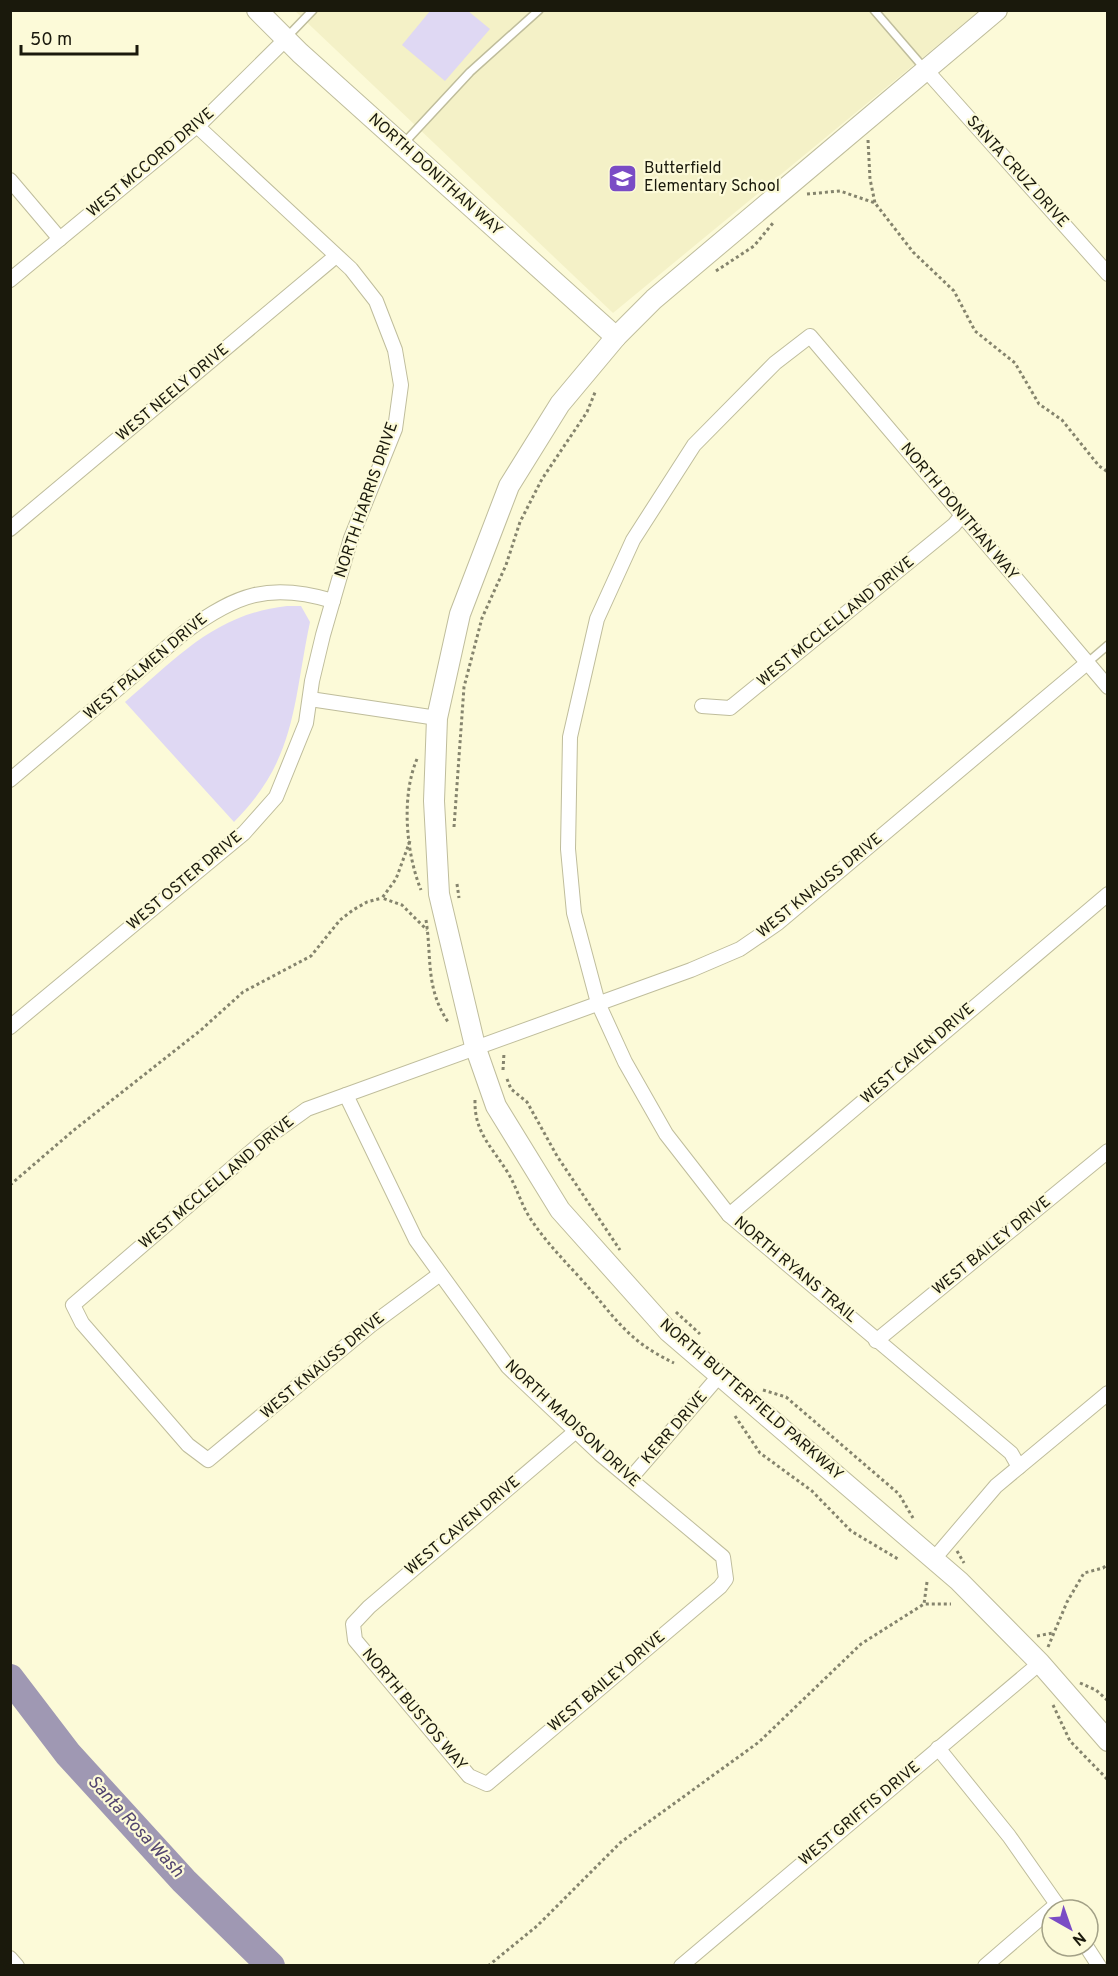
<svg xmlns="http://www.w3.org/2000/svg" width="1118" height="1976" viewBox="0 0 1118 1976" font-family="Overpass,sans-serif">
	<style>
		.built { fill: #f4f1c7 }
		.green { fill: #dfd8f3 }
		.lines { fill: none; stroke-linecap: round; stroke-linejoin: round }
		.river { stroke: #9f98b3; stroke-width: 28 }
		.lane-casing { stroke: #bfbd9c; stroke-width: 10 }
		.street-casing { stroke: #bfbd9c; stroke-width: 16 }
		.secondary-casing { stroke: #bfbd9c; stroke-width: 22 }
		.path { stroke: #85846d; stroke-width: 3; stroke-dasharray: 3 3; stroke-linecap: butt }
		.lane { stroke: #fff; stroke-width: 7 }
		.street { stroke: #fff; stroke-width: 14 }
		.secondary { stroke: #fff; stroke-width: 20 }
		.labels { text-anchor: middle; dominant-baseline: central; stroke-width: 4.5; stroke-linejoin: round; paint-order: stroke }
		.street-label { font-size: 16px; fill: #1a190c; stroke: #fcfad8 }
		.poi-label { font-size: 16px; fill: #1a190c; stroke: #fcfad8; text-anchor: start }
		.water-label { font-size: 18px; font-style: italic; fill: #52456f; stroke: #fcfad8 }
	</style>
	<rect width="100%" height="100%" fill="#fcfad8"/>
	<polygon class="built" points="295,11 979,11 613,313"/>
	<g class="green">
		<polygon points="430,11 468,11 490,29 445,81 402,45"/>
		<path d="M287 606H301L310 622C293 702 297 759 234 822L125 702C178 657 215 614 287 606Z"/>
	</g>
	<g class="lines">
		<polyline class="river" points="10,1678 68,1754 184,1881 271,1966"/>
		<defs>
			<g id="lane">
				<polyline points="874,10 924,68"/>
				<polyline points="287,37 313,10"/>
				<polyline points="404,143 470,72 539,10"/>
				<polyline points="1087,663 1108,645"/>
			</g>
			<g id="street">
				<polyline points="926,70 1108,274"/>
				<polyline points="10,180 60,239"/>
				<polyline points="10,280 204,120 286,39"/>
				<polyline points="10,529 336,256"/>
				<polyline points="310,699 437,718"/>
				<polyline points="702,706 730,708 954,525 962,515"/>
				<path d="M10 780 185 632C236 594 270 582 333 601"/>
				<polyline points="10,1027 244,833 276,797 306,723 312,681 323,635 351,538 395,429 401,385 395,350 376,301 351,269 197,126"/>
				<polyline points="346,1095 416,1240 508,1367 600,1454 723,1557 726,1579 720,1587 487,1784 469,1776 355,1640 353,1624 369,1607 576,1431"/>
				<polyline points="729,1215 1108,894"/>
				<polyline points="440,1274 371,1325 208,1460 188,1445 82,1323 73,1305 268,1137 307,1109 691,970 740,949 778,923 1087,663"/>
				<polyline points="876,1341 1108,1151"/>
				<polyline points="1019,1467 1011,1453 729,1215 666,1134 625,1062 598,1003 574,913 568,849 570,737 597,619 633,540 694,445 775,363 810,336 1108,687"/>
				<polyline points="630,1479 719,1376"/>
				<polyline points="933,1560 996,1486 1108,1393"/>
				<polyline points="938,1748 1009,1836 1061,1910"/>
				<polyline points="1086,1946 1099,1966"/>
				<polyline points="10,1958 17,1966"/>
				<polyline points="681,1966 1040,1663"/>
				<polyline points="985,1966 1057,1904"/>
			</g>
			<g id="secondary">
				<polyline points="257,10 300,53 616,337"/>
				<polyline points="997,10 654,299 616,337 560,404 509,486 460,614 437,718 434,801 439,894 475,1046 496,1106 560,1210 669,1332 959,1581 1040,1663 1108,1741"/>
			</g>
		</defs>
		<use href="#lane" class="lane-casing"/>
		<use href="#street" class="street-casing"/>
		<use href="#secondary" class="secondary-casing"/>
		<g class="path">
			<polyline points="868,140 870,179 875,203"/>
			<polyline points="807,194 840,191 875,203 913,252 954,291 975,331 1015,363 1039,404 1062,420 1099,466 1108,472"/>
			<polyline points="716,271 754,246 773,223"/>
			<path d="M417 759C401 796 406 853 421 890"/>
			<polyline points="454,827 464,687 482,618 506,565 520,522 542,479 587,412 596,390"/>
			<polyline points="410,841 396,879 382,898 402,905 427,930"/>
			<polyline points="457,884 459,898"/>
			<path d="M426 920C432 958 425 987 448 1022"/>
			<polyline points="503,1070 504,1053"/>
			<polyline points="507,1079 511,1089 527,1102 557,1156 620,1250"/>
			<path d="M475 1100C474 1133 493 1148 508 1173 517 1188 521 1204 530 1218 545 1241 562 1258 580 1278 615 1316 624 1339 674 1363"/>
			<polyline points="10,1185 74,1130 201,1030 243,992 311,956 340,920 353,910 367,902 382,898"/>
			<polyline points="676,1312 700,1334"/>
			<polyline points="763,1390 786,1397 899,1494 913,1518"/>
			<polyline points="735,1416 760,1453 812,1491 851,1531 898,1559"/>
			<polyline points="957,1551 964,1563"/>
			<polyline points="927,1582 924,1604 951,1604"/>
			<polyline points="1037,1636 1053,1633"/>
			<polyline points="1048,1647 1067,1602 1084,1573 1103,1568 1108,1564"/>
			<polyline points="1080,1683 1096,1690 1108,1701"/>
			<polyline points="1053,1705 1070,1741 1108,1780"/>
			<polyline points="488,1966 537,1926 621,1842 759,1742 861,1644 924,1604"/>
		</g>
		<use href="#lane" class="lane"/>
		<use href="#street" class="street"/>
		<use href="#secondary" class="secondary"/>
	</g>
	<defs>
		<symbol id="school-square" viewBox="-11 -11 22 22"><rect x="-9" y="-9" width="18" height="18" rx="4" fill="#7a4cc5" stroke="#fcfad8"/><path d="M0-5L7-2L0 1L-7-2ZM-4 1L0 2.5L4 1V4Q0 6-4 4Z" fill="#fff"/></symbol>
	</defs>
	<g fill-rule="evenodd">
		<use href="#school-square" x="606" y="162" width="33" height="33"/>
	</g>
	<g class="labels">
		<g class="street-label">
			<text transform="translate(151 163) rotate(-40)">WEST MCCORD DRIVE</text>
			<text transform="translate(1017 172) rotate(48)">SANTA CRUZ DRIVE</text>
			<text transform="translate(435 175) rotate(42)">NORTH DONITHAN WAY</text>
			<text transform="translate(173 393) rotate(-40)">WEST NEELY DRIVE</text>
			<text transform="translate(367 500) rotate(-71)">NORTH HARRIS DRIVE</text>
			<text transform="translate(959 512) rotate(50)">NORTH DONITHAN WAY</text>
			<text transform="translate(836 622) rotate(-39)">WEST MCCLELLAND DRIVE</text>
			<text transform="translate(146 667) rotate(-40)">WEST PALMEN DRIVE</text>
			<text transform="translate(185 881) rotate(-40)">WEST OSTER DRIVE</text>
			<text transform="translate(820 886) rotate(-39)">WEST KNAUSS DRIVE</text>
			<text transform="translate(918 1054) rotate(-41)">WEST CAVEN DRIVE</text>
			<text transform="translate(217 1183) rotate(-40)">WEST MCCLELLAND DRIVE</text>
			<text transform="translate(992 1246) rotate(-39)">WEST BAILEY DRIVE</text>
			<text transform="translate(795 1270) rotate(40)">NORTH RYANS TRAIL</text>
			<text transform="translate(323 1366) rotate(-40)">WEST KNAUSS DRIVE</text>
			<text transform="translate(751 1400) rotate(41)">NORTH BUTTERFIELD PARKWAY</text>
			<text transform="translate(572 1424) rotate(43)">NORTH MADISON DRIVE</text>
			<text transform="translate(675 1428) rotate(-49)">KERR DRIVE</text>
			<text transform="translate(463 1526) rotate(-40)">WEST CAVEN DRIVE</text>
			<text transform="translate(607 1682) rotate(-40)">WEST BAILEY DRIVE</text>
			<text transform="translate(414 1710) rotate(50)">NORTH BUSTOS WAY</text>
			<text transform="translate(860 1814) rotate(-40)">WEST GRIFFIS DRIVE</text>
		</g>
		<g class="poi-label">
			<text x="644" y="169">Butterfield<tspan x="644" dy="18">Elementary School</tspan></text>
		</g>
		<g class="water-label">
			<text transform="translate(135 1827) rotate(47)">Santa Rosa Wash</text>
		</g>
	</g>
	<rect width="1118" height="1976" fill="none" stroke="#1a190c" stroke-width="24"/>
	<g transform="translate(1070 1928) rotate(140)"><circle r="28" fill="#fcfad8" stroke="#a2a086" stroke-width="1.5"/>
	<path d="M0-4.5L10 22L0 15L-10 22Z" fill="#7a4cc5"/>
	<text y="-9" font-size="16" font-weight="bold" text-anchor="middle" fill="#1a190c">N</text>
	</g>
	<path d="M21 45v9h116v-9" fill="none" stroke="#1a190c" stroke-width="3"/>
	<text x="30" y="45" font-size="18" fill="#1a190c" stroke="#fcfad8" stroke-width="4.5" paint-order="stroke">50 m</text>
</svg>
